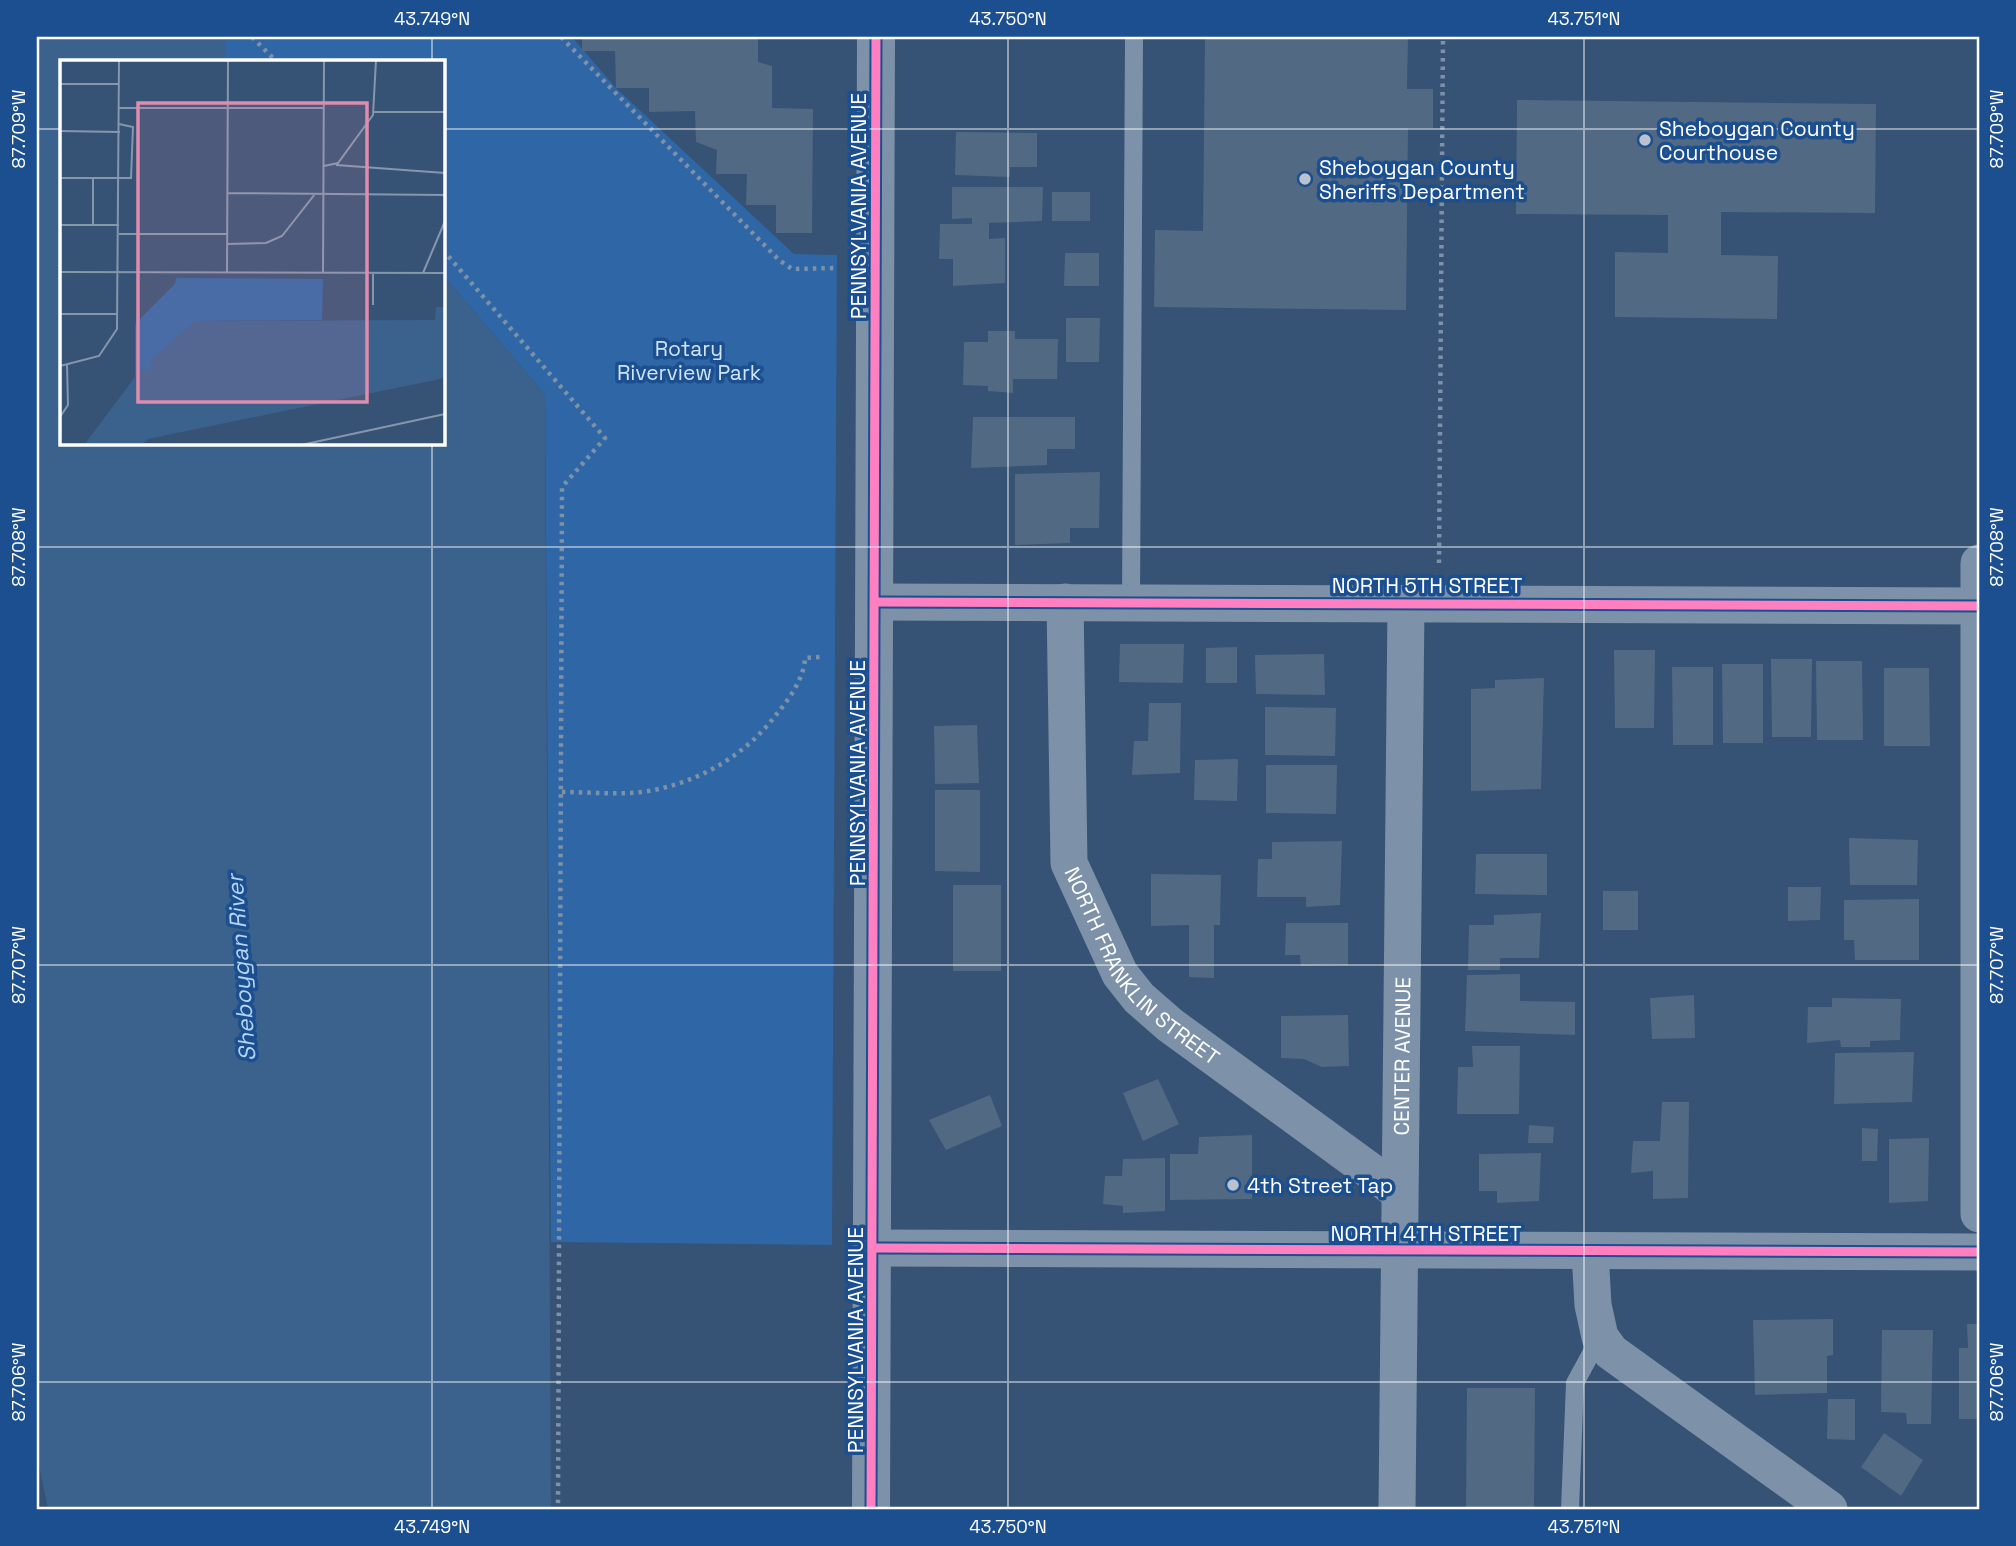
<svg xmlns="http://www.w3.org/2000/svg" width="2016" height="1546" viewBox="0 0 2016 1546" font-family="'Space Grotesk',sans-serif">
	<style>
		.green { fill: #2f66a5 }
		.water { fill: #3b618d }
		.building { fill: #526984 }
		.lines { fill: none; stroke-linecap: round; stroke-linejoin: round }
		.path { stroke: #7d92a8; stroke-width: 4.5; stroke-dasharray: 3.5 5; stroke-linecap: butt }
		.service { stroke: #7d92a8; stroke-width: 18 }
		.minor { stroke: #7d92a8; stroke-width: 37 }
		.tertiary { stroke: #7d92a8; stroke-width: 38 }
		.cycleway-casing { stroke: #1b4f8f; stroke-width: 13 }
		.cycleway { stroke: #ff80c0; stroke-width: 9 }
		.ticks { fill: none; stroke: #fff; stroke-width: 2; stroke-opacity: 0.45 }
		.poi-dot { fill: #b9c2ce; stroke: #1b4f8f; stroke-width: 2.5 }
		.labels { text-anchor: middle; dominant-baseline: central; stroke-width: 7; stroke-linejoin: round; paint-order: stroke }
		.poi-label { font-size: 21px; fill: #fff; stroke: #1b4f8f; text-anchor: start }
		.street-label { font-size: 21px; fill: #fff; stroke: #1b4f8f }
		.park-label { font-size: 21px; fill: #cfe3fa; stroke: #1b4f8f }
		.water-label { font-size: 23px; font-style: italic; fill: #b5d3f5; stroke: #1b4f8f }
		.inset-road { fill: none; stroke: #8697ac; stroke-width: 2 }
		.view { fill: #e08cad; fill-opacity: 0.15; stroke: #e08cad; stroke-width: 3.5 }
		.inset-edge { fill: none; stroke: #fff; stroke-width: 3.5 }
		.neatline { fill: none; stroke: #fff; stroke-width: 2.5 }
		.ticks-label { font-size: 18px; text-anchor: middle; fill: #fff }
	</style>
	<rect width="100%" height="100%" fill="#365274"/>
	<polygon class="green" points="225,37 572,37 616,88 794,254 837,255 832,1245 551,1242 545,395 443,275 443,61 225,61"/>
	<polygon class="water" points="37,37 225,37 225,61 61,61 61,443 443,443 443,275 545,395 551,1509 48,1509 37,1456"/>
	<g class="building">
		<polygon points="582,37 758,37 758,62 772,66 772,108 813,109 812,233 776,233 776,205 746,205 747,174 716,174 717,150 696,142 695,111 649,112 649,88 616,88 615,51 582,51"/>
		<polygon points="1205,37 1408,37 1407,89 1433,89 1433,128 1408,128 1406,310 1154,307 1155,230 1203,231"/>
		<polygon points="1517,100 1876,104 1875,213 1721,212 1721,255 1778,256 1777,319 1615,317 1615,252 1668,253 1668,215 1516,214"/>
		<polygon points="956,132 1037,133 1037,167 1010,167 1010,177 955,175"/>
		<polygon points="952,187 1043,187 1042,221 989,223 989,239 1005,238 1005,283 953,286 953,259 939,259 940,224 972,224 972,218 952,219"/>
		<rect x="1052" y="192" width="38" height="29"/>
		<polygon points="1065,253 1099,253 1099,286 1064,286"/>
		<polygon points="1066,318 1100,318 1099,362 1066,362"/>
		<polygon points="988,331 1015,331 1015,339 1058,339 1057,379 1013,379 1013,393 988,391 988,386 963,385 964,342 988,342"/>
		<polygon points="973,417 1075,417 1075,449 1047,449 1047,465 971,468"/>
		<polygon points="1100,472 1099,528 1070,528 1070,543 1015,545 1015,474"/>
		<polygon points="1120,644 1184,644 1183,683 1119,682"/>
		<polygon points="1237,647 1237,683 1206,683 1206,648"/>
		<polygon points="1614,650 1655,650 1654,728 1615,728"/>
		<polygon points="1324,654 1325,695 1256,694 1255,655"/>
		<polygon points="1771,659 1812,659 1811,737 1772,737"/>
		<polygon points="1816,661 1862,661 1863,740 1817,740"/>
		<polygon points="1722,664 1763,664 1763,743 1723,743"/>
		<polygon points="1672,667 1713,667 1713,745 1673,745"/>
		<polygon points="1884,668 1929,668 1930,746 1884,746"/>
		<polygon points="1544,678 1541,789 1471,791 1471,689 1495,688 1495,680"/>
		<polygon points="1149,703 1181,703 1180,773 1132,775 1134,741 1148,741"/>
		<polygon points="1265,707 1336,708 1335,756 1265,755"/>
		<polygon points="977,725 979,783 935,784 934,726"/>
		<polygon points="1238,759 1237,801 1194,800 1195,760"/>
		<polygon points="1266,765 1337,765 1336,814 1266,813"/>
		<polygon points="935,790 980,790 980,872 935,871"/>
		<polygon points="1849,838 1918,840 1917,885 1850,885"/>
		<polygon points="1342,841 1340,905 1306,907 1306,897 1257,897 1258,859 1272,859 1272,842"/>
		<polygon points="1476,854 1547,854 1547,895 1475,894"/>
		<polygon points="1151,874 1221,875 1220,925 1214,925 1214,978 1189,977 1189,925 1151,926"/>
		<rect x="953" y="885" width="48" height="86"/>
		<polygon points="1788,887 1821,887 1820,920 1788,921"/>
		<rect x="1603" y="891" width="35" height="39"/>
		<polygon points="1919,899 1919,960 1855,960 1854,940 1844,940 1844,900"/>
		<polygon points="1541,913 1539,958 1500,958 1500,970 1468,970 1469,925 1494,925 1494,915"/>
		<polygon points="1286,923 1348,923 1348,965 1301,966 1300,955 1285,955"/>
		<polygon points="1520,974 1520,1001 1575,1002 1575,1035 1465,1031 1467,975"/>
		<polygon points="1694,995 1695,1038 1652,1039 1650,998"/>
		<polygon points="1832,998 1901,999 1900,1040 1870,1041 1870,1047 1841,1047 1840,1040 1807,1043 1808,1007 1832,1007"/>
		<polygon points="1348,1015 1349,1066 1322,1067 1304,1059 1281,1058 1281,1016"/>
		<polygon points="1472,1046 1520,1046 1519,1114 1457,1114 1458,1067 1473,1067"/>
		<polygon points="1914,1052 1912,1102 1834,1104 1835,1053"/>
		<polygon points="1158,1079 1179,1124 1143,1141 1123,1093"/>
		<polygon points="990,1095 1002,1126 946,1150 929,1120"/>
		<polygon points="1662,1102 1689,1102 1688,1198 1653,1199 1653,1171 1631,1173 1633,1141 1660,1141"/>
		<polygon points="1529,1125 1554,1127 1553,1143 1528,1143"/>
		<polygon points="1862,1128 1878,1129 1877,1161 1862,1161"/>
		<polygon points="1252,1135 1252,1199 1170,1200 1170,1154 1198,1154 1199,1137"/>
		<polygon points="1929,1138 1928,1201 1889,1203 1889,1139"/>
		<polygon points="1541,1153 1539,1201 1497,1203 1497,1191 1479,1191 1479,1154"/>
		<polygon points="1165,1158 1165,1211 1123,1213 1123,1206 1103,1204 1105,1176 1122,1176 1123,1159"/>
		<polygon points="1833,1319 1833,1355 1827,1356 1827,1393 1755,1395 1753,1320"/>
		<polygon points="1967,1324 1979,1324 1979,1419 1959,1419 1959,1348 1968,1348"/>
		<polygon points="1882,1330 1933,1330 1931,1424 1907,1424 1906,1413 1881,1412"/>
		<polygon points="1467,1388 1535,1388 1534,1509 1466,1509"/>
		<polygon points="1828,1399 1855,1399 1855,1440 1827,1439"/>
		<polygon points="1884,1433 1923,1460 1901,1496 1861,1467"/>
	</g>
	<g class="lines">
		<g class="path">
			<polyline points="252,37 276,61"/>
			<polyline points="561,37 779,260 792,269 838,268"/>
			<polyline points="443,250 605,438 562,487 558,1509"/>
			<polyline points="1439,563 1443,37"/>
			<path d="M562 792C592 792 625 796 654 790 703 780 746 754 776 715 789 699 804 679 805 658L820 657"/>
		</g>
		<g class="service">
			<polyline points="1131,602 1134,37"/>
			<polyline points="1570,1509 1575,1383 1600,1337"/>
		</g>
		<g class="minor">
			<polyline points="1979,563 1979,1214"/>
			<polyline points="875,602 1979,606"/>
			<path id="s1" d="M1065 602 1069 863 1120 974 1139 998 1170 1025 1399 1192"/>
			<polyline points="873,1248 1979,1252"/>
			<polyline points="1590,1252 1593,1305 1600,1337 1611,1352 1829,1509"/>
			<path id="s2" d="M1397 1509 1406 603"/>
		</g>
		<polyline class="tertiary" points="871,1509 876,37"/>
		<defs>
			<g id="cycleway">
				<polyline points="875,602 1979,606"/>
				<polyline points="873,1248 1979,1252"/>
				<polyline points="871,1509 876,37"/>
			</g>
		</defs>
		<use href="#cycleway" class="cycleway-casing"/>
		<use href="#cycleway" class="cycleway"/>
	</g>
	<path class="ticks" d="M432 37V61M1008 37V1509M1584 37V1509M37 129H61M443 129H1979M432 443V1509M37 547H1979M37 965H1979M37 1382H1979"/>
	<g class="poi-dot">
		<circle cx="1645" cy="140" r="7"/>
		<circle cx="1305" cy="179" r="7"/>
		<circle cx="1233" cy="1185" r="7"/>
	</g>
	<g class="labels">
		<g class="poi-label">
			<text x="1659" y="128">Sheboygan County<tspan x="1659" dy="24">Courthouse</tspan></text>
			<text x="1319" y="167">Sheboygan County<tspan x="1319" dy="24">Sheriffs Department</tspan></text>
			<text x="1247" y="1185">4th Street Tap</text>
		</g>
		<g class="street-label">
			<text transform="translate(858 206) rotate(-90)">PENNSYLVANIA AVENUE</text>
			<text x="1427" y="585">NORTH 5TH STREET</text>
			<text transform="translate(857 773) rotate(-90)">PENNSYLVANIA AVENUE</text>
			<text stroke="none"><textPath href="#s1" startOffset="390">NORTH FRANKLIN STREET</textPath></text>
			<text stroke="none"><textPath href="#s2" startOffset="453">CENTER AVENUE</textPath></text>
			<text x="1426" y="1233">NORTH 4TH STREET</text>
			<text transform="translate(855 1340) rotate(-90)">PENNSYLVANIA AVENUE</text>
		</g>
		<g class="park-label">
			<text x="689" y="348">Rotary<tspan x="689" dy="24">Riverview Park</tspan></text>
		</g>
		<g class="water-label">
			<text transform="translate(241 968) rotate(-94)">Sheboygan River</text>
		</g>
	</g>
	<g transform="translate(60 60)">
		<rect width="385" height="385" fill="#365274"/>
		<path d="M116 218 263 219 262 260 136 261 91 309H81L75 317V264L115 224Z" fill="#2f66a5"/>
		<path d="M376 247H385V318L88 379 81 385H24L81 309H91V300L136 261 375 260Z" fill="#3b618d"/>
		<path class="inset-road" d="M0 24H59M59 48H264M314 52H385M0 71 60 72M276 105 385 113M264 106 278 103 313 55 316 0M0 118H71L73 67 59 64M33 118V165M167 133 385 135M0 165H59M59 174H167M167 184 206 183 222 176 255 134M0 212 385 213M167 212 168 0M263 213 264 0M363 213 385 161M313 245V213M0 254H58M0 306 39 296 57 269 59 0M0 357 8 345 7 304M241 385 385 354"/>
		<path class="view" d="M78 43H307V342H78Z"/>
		<rect width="385" height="385" class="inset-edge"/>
	</g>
	<rect width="2016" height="1546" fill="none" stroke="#1b4f8f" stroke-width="77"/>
	<rect x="38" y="38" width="1940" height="1470" class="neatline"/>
	<g class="ticks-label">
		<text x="432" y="25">43.749°N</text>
		<text x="1008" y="25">43.750°N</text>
		<text x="1584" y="25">43.751°N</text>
		<text transform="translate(1997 129) rotate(-90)" y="6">87.709°W</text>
		<text transform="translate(19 129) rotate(-90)" y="6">87.709°W</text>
		<text transform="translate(1997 547) rotate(-90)" y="6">87.708°W</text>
		<text transform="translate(19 547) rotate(-90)" y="6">87.708°W</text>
		<text transform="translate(1997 965) rotate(-90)" y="6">87.707°W</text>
		<text transform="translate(19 965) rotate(-90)" y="6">87.707°W</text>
		<text transform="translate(1997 1382) rotate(-90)" y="6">87.706°W</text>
		<text transform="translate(19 1382) rotate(-90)" y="6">87.706°W</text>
		<text x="432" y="1533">43.749°N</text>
		<text x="1008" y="1533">43.750°N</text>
		<text x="1584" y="1533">43.751°N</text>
	</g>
</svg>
